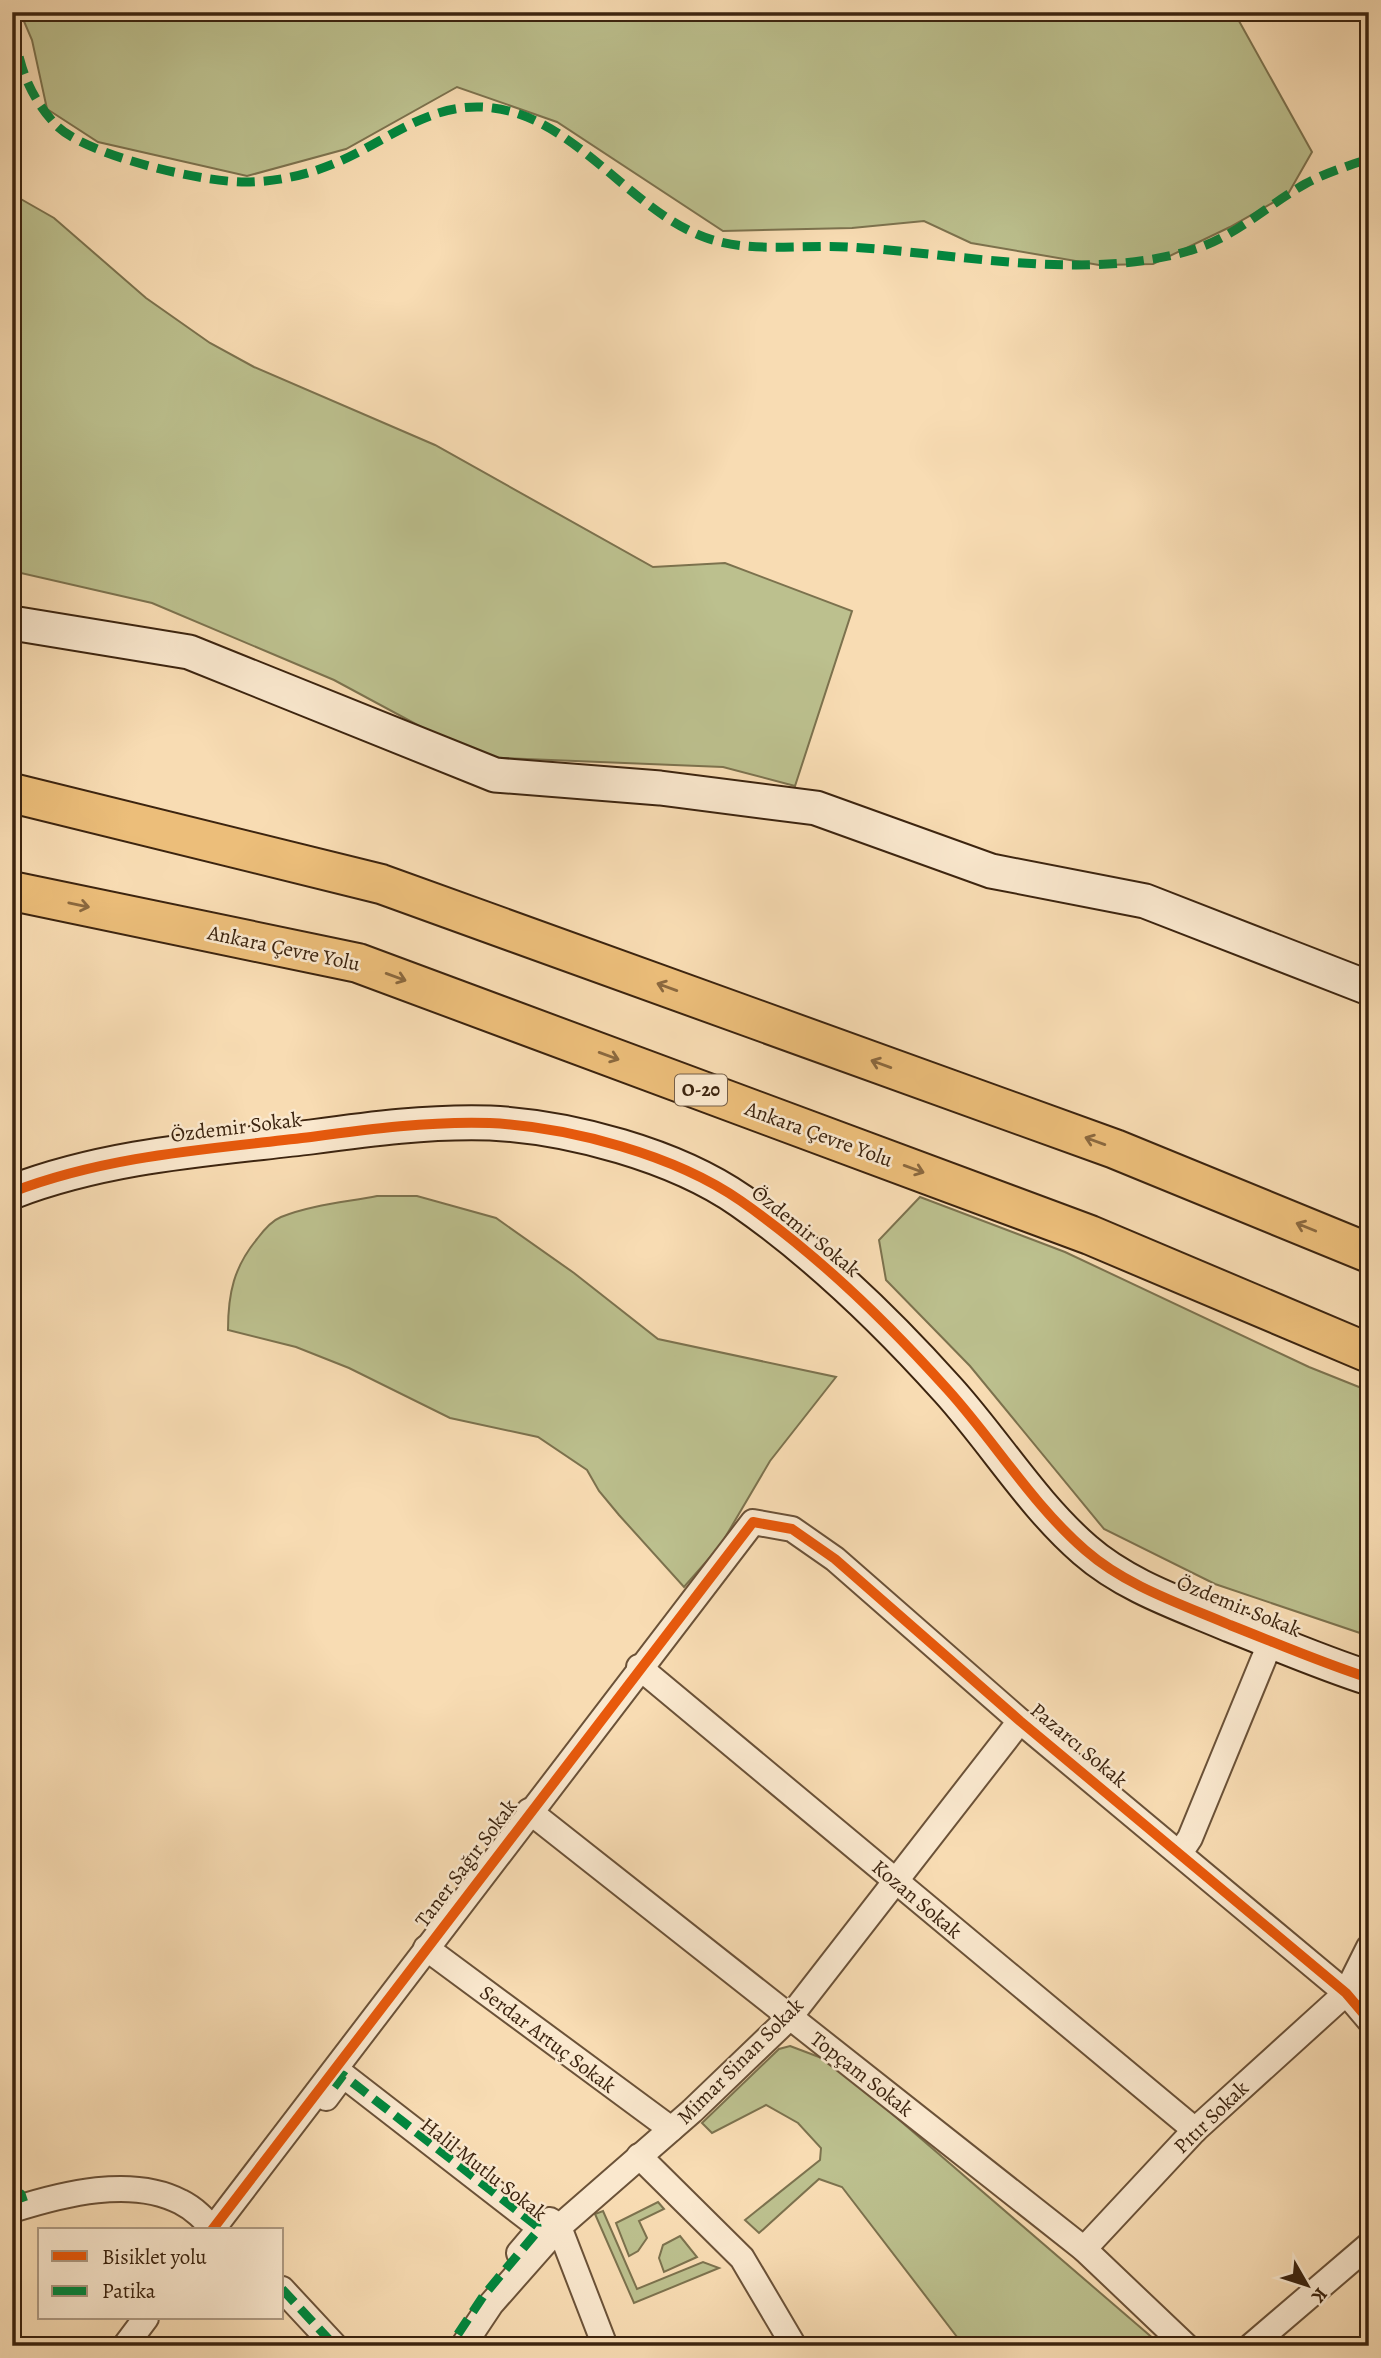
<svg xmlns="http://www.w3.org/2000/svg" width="1381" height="2358" viewBox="0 0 1381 2358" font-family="Alegreya,serif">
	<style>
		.green { fill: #bcc08e; stroke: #7c724e; stroke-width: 2 }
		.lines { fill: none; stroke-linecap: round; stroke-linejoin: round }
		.street-casing { stroke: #6b5238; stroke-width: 28 }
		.secondary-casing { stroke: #3c240f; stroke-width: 37 }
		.highway-casing { stroke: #3c240f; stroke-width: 42 }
		.street { stroke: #fae8ce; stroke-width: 24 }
		.secondary { stroke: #fae8ce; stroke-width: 33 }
		.highway { stroke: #ecbe7a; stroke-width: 38 }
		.quiet { stroke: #00873e; stroke-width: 9; stroke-dasharray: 18 9; stroke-linecap: butt }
		.cycleway-casing { stroke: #fae8ce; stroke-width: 15 }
		.cycleway { stroke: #e8590c; stroke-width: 10 }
		.oneway { stroke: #8b693f }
		.labels { text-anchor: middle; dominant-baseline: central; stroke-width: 5; stroke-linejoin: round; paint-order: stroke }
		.shield { fill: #fae8ce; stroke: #755f48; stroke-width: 2 }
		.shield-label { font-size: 19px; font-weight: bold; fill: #3c240f }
		.street-label { font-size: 21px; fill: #3c240f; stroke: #fae8ce }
	</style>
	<rect width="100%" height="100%" fill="#f8dcb3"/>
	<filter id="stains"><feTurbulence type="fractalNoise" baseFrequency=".00286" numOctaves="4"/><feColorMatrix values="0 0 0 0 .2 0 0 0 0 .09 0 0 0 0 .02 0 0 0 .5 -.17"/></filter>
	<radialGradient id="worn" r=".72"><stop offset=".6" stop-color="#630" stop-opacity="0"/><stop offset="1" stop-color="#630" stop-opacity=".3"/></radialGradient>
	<g class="green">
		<polygon points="20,12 1234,12 1312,152 1288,194 1230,227 1153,264 1099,265 971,243 924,221 852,228 723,231 557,122 457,87 346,149 247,176 98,142 47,109 32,40"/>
		<polygon points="12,194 54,218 146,298 210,343 254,367 435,445 653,567 725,563 852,611 795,786 723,767 477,757 334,680 152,603 12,571"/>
		<path d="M377 1196H417L496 1218 574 1273 658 1339 836 1377 770 1461 720 1546 684 1587 619 1515 599 1491 587 1470 538 1437 450 1418 349 1368 296 1347 228 1330C228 1293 234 1267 257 1239 263 1231 271 1221 281 1217 310 1205 346 1202 377 1196Z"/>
		<polygon points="920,1197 1065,1252 1309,1367 1369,1391 1369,1636 1215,1584 1104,1529 970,1366 886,1280 879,1240"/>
		<polygon points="790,2046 819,2057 861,2087 1162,2346 964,2346 842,2187 819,2179 759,2233 745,2220 820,2160 821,2148 798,2123 766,2105 712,2133 702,2123 779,2049"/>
		<polygon points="658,2202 664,2209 639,2221 647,2238 638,2251 629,2256 616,2223"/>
		<polygon points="603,2211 637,2289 703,2262 719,2268 634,2303 595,2214"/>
		<polygon points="680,2236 697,2257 664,2272 659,2258 663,2245"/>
	</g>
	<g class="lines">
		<defs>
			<g id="street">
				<polyline points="639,1667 1195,2130"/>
				<polyline points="529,1811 1084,2249 1186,2346"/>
				<polyline points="1180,1853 1190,1838 1271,1641"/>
				<polyline points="426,1948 671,2129"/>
				<polyline points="326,2098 343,2075 530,2220 537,2226 536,2233 519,2253"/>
				<polyline points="639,2156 742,2258 794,2346"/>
				<path d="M12 2210C62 2194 132 2176 181 2202 195 2209 204 2219 214 2230"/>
				<polyline points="550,2220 559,2227 605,2346"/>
				<polyline points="212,2230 753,1522 792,1529 835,1559 1020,1721 1346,1993 1369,2020"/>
				<polyline points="1084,2249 1195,2130 1346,1993 1369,1947"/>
				<polyline points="282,2289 335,2346"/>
				<polyline points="125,2346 146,2318"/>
				<polyline points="463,2346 491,2304 559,2227 692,2111 790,2017 1020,1721"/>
				<polyline points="1251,2346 1369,2245"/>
			</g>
			<g id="secondary">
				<polyline points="12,623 189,652 495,775 660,788 816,808 991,871 1145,901 1369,988"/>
				<path d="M12 1192C108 1155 210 1149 311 1137 370 1129 430 1121 490 1123 570 1127 675 1155 741 1201 817 1254 886 1321 948 1390 995 1442 1032 1504 1085 1550 1126 1586 1181 1604 1230 1625 1276 1643 1322 1663 1369 1678"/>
			</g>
			<g id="highway">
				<polyline points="12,793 381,884 1115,1149 1369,1253"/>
				<polyline points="12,891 358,963 1090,1235 1369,1353"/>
			</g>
		</defs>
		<use href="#street" class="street-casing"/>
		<use href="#secondary" class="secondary-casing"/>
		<use href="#highway" class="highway-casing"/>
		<use href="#street" class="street"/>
		<use href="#secondary" class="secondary"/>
		<use href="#highway" class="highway"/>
		<g class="quiet">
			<path d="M12 31C17 40 17 49 20 60 26 84 39 107 56 125 86 156 208 184 250 182 281 181 310 174 338 162 391 139 432 100 493 108 575 118 629 209 704 237 749 254 801 244 848 247 958 253 1088 283 1195 249 1236 236 1268 205 1305 184 1325 173 1347 166 1369 159"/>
			<polyline points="334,2087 343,2075 537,2226 536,2233 484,2295 450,2346"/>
			<polyline points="12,2198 21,2194 25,2206"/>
			<polyline points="282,2289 335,2346"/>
		</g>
		<defs>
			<g id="cycleway">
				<path d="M12 1192C108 1155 210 1149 311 1137 370 1129 430 1121 490 1123 570 1127 675 1155 741 1201 817 1254 886 1321 948 1390 995 1442 1032 1504 1085 1550 1126 1586 1181 1604 1230 1625 1276 1643 1322 1663 1369 1678"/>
				<polyline points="212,2230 753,1522 792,1529 835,1559 1020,1721 1346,1993 1369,2020"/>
			</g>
		</defs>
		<use href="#cycleway" class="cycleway-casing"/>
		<use href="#cycleway" class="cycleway"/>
	</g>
	<defs><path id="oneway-shaft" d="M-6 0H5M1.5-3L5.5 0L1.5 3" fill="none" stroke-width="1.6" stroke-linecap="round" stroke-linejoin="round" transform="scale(1.75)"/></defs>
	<g class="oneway">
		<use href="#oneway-shaft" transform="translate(79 905) rotate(12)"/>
		<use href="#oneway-shaft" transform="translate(396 977) rotate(20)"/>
		<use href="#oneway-shaft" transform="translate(667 987) rotate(-160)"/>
		<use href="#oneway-shaft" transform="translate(609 1056) rotate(20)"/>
		<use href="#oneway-shaft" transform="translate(881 1064) rotate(-160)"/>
		<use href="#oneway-shaft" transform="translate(1095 1141) rotate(-160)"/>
		<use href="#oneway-shaft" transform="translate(914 1169) rotate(20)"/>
		<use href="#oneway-shaft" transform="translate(1306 1227) rotate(-158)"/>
	</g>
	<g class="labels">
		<rect class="shield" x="675" y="1074.5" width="52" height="31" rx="5"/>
		<g class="shield-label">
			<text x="701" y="1090">O-20</text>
		</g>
		<g class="street-label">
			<text transform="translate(284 948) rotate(12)">Ankara Çevre Yolu</text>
			<text transform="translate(236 1127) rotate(-7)">Özdemir Sokak</text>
			<text transform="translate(819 1134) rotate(20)">Ankara Çevre Yolu</text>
			<text transform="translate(806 1231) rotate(39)">Özdemir Sokak</text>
			<text transform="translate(1239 1606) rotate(22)">Özdemir Sokak</text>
			<text transform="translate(1079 1745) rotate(40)">Pazarcı Sokak</text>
			<text transform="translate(466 1863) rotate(-53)">Taner Sağır Sokak</text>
			<text transform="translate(917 1899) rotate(40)">Kozan Sokak</text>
			<text transform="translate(548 2039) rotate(37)">Serdar Artuç Sokak</text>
			<text transform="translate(740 2061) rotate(-45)">Mimar Sinan Sokak</text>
			<text transform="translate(862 2074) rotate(38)">Topçam Sokak</text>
			<text transform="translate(1211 2117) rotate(-44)">Pıtır Sokak</text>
			<text transform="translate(484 2169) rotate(38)">Halil Mutlu Sokak</text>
		</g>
	</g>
	<rect width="1381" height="2358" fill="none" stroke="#f8dcb3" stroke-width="42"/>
	<rect x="14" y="14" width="1353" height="2330" fill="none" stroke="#3c240f" stroke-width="3.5"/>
	<rect x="21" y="21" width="1339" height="2316" fill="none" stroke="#3c240f" stroke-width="2"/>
	<rect x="38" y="2228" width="245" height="91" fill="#fae8ce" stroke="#ae9a82" stroke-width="2"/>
	<rect x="52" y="2251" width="35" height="10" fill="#e8590c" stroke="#ae9a82" stroke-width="2"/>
	<text x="102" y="2264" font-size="21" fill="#3c240f">Bisiklet yolu</text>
	<rect x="52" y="2286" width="35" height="10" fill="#00873e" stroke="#ae9a82" stroke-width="2"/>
	<text x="102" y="2298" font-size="21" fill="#3c240f">Patika</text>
	<g transform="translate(1307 2285) rotate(129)" stroke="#fae8ce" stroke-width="5" paint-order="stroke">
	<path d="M0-5L12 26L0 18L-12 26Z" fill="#3c240f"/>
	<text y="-10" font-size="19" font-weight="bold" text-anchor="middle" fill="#3c240f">K</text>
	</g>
	<rect width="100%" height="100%" filter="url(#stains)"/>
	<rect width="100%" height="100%" fill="url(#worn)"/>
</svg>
